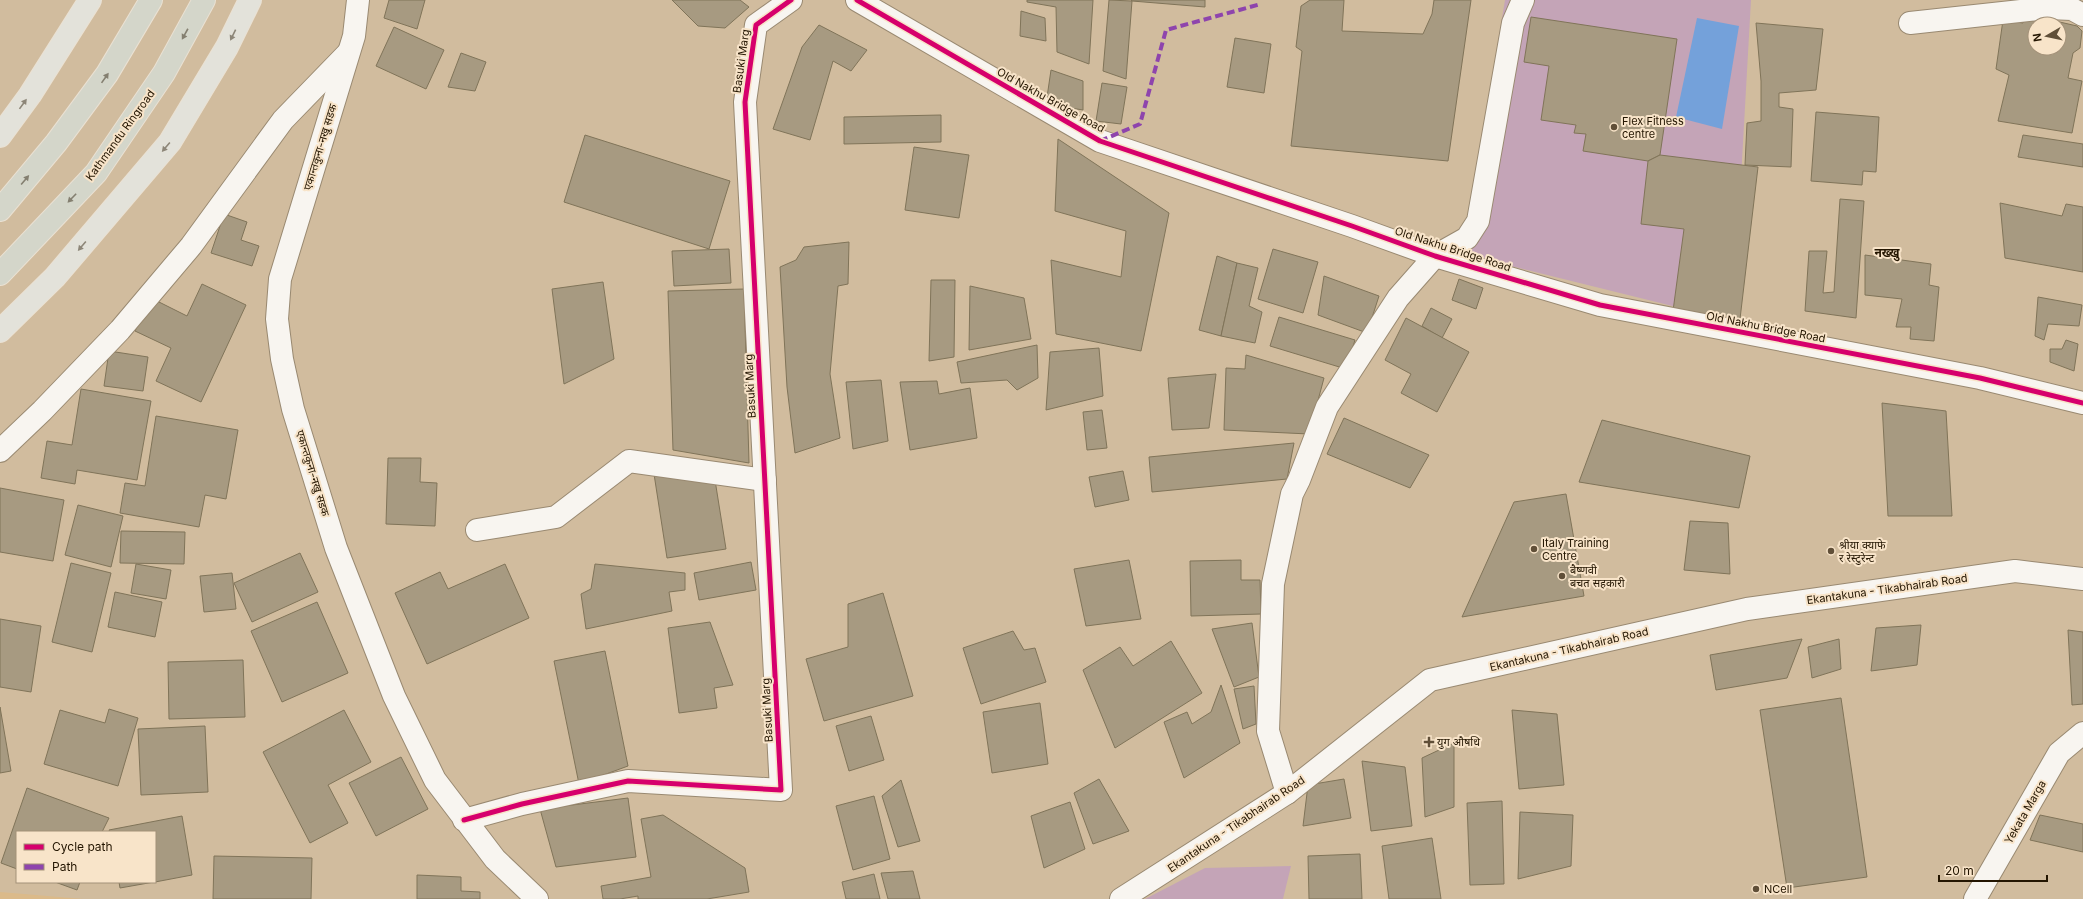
<svg xmlns="http://www.w3.org/2000/svg" width="2083" height="899" viewBox="0 0 2083 899" font-family="Inter,'Noto Sans Devanagari',sans-serif">
	<style>
		.built { fill: #dbba8a }
		.green { fill: #c4a4b7 }
		.water { fill: #74a1da }
		.building { fill: #a79a81; stroke: #807459; fill-rule: evenodd }
		.lines { fill: none; stroke-linecap: round; stroke-linejoin: round }
		.street-casing { stroke: #998971; stroke-width: 24 }
		.secondary-casing { stroke: #998971; stroke-width: 24 }
		.primary-casing { stroke: #eae1d3; stroke-width: 24 }
		.highway-casing { stroke: #eae1d3; stroke-width: 24 }
		.street { stroke: #f8f5f0; stroke-width: 22 }
		.secondary { stroke: #f8f5f0; stroke-width: 22 }
		.primary { stroke: #e3e2da; stroke-width: 22 }
		.highway { stroke: #d4d6ca; stroke-width: 22 }
		.quiet { stroke: #8e44ad; stroke-width: 4; stroke-dasharray: 8 4; stroke-linecap: butt }
		.cycleway-casing { stroke: #f8e4c9; stroke-width: 8 }
		.cycleway { stroke: #d6006c; stroke-width: 5 }
		.oneway { fill: #847f70 }
		.oneway2 { fill: #8d8678 }
		.poi-dot { fill: #604f38; stroke: #f8e4c9; stroke-width: 1.5 }
		.labels { text-anchor: middle; dominant-baseline: central; stroke-width: 4; stroke-linejoin: round; paint-order: stroke }
		.street-label { font-size: 11px; fill: #231501; stroke: #f8e4c9 }
		.poi-label { font-size: 11px; fill: #231501; stroke: #f8e4c9; text-anchor: start }
		.neighbourhood-label { font-size: 12px; font-weight: bold; fill: #231501; stroke: #f8e4c9 }
	</style>
	<rect width="100%" height="100%" fill="#d1bc9e"/>
	<polygon class="built" points="0,892 83,899 0,899"/>
	<g class="green">
		<polygon points="1505,0 1751,0 1733,321 1463,254"/>
		<polygon points="1291,866 1283,899 1145,899 1205,868"/>
	</g>
	<polygon class="water" points="1697,18 1739,26 1722,129 1676,117"/>
	<g class="building">
		<polygon points="389,0 425,0 417,29 384,18"/>
		<polygon points="672,0 740,0 749,7 725,28 698,26"/>
		<polygon points="1027,0 1093,0 1089,64 1057,52 1056,7 1027,2"/>
		<polygon points="1109,0 1132,1 1126,79 1103,71"/>
		<polygon points="1131,0 1205,0 1205,7 1132,1"/>
		<polygon points="1310,0 1344,0 1342,31 1423,34 1432,14 1434,0 1471,0 1448,161 1291,146 1302,51 1296,47 1301,6"/>
		<polygon points="1021,11 1045,18 1046,41 1020,36"/>
		<path d="M2025 14 2077 26 2082 31 2080 48 2073 53 2068 78 2082 81 2072 133 1998 121 2009 75 1996 69 2003 20 2023 23ZM2035 24H2059V48H2035Z"/>
		<polygon points="1531,17 1677,39 1660,155 1648,161 1583,151 1586,134 1574,133 1576,125 1541,120 1549,66 1524,62"/>
		<polygon points="1756,23 1823,29 1816,90 1779,93 1779,107 1793,109 1791,167 1745,165 1747,123 1761,121 1761,81"/>
		<polygon points="819,25 867,50 851,71 833,61 810,140 773,129 802,47"/>
		<polygon points="394,27 444,50 426,89 376,66"/>
		<polygon points="1235,38 1271,44 1264,93 1227,87"/>
		<polygon points="461,53 486,62 475,91 448,87"/>
		<polygon points="1051,70 1083,81 1083,110 1046,104"/>
		<polygon points="1102,83 1127,87 1121,124 1096,121"/>
		<polygon points="1816,112 1879,117 1876,172 1863,171 1862,185 1811,181"/>
		<polygon points="941,115 941,142 844,144 844,117"/>
		<polygon points="585,135 730,181 709,249 564,202"/>
		<polygon points="2023,135 2083,144 2083,167 2018,157"/>
		<polygon points="1058,139 1169,213 1141,351 1056,334 1051,260 1121,277 1126,231 1055,211"/>
		<polygon points="914,147 969,155 959,218 905,210"/>
		<polygon points="1660,155 1758,167 1740,319 1673,311 1684,229 1641,224 1648,161"/>
		<polygon points="1840,199 1864,201 1856,318 1805,311 1809,251 1827,251 1823,293 1834,292"/>
		<polygon points="2000,203 2062,216 2066,204 2083,207 2083,272 2005,258"/>
		<polygon points="224,214 247,222 241,240 259,246 252,266 211,253"/>
		<polygon points="849,242 848,284 838,286 830,374 840,438 795,453 787,387 780,267 796,260 804,247"/>
		<polygon points="729,249 731,283 674,286 672,251"/>
		<polygon points="1273,249 1318,262 1303,313 1258,299"/>
		<polygon points="1865,255 1931,264 1929,285 1939,287 1934,341 1910,339 1911,327 1896,327 1902,299 1865,295"/>
		<polygon points="1217,256 1237,263 1221,336 1199,330"/>
		<polygon points="1237,263 1258,268 1249,306 1262,312 1255,343 1221,336"/>
		<polygon points="1324,276 1379,296 1367,333 1318,315"/>
		<polygon points="1459,279 1483,288 1476,309 1452,300"/>
		<polygon points="931,280 955,280 954,357 929,361"/>
		<polygon points="603,282 614,359 564,384 552,289"/>
		<polygon points="202,284 246,305 201,402 156,381 171,348 135,331 151,298 187,316"/>
		<polygon points="970,286 1024,298 1031,339 969,350"/>
		<polygon points="744,289 749,463 673,450 668,291"/>
		<polygon points="2038,297 2082,305 2079,326 2048,324 2044,340 2035,336"/>
		<polygon points="1431,308 1452,319 1442,338 1422,326"/>
		<polygon points="1279,317 1355,340 1346,369 1270,346"/>
		<polygon points="1406,318 1469,352 1437,412 1401,393 1411,374 1385,360"/>
		<polygon points="2066,340 2078,344 2074,371 2050,362 2050,349 2062,349"/>
		<polygon points="1037,345 1038,378 1017,390 1007,380 961,383 957,362"/>
		<polygon points="1099,348 1103,396 1046,410 1050,352"/>
		<polygon points="109,351 148,357 143,391 104,386"/>
		<polygon points="1246,355 1324,378 1309,434 1224,430 1226,368 1245,369"/>
		<polygon points="1216,374 1209,428 1172,430 1168,378"/>
		<polygon points="881,380 888,441 853,449 846,382"/>
		<polygon points="937,381 939,394 970,388 977,438 910,450 900,382"/>
		<polygon points="81,389 151,401 137,480 77,470 75,484 41,478 47,441 72,445"/>
		<polygon points="1882,403 1946,411 1952,516 1888,516"/>
		<polygon points="1102,410 1107,448 1087,450 1083,412"/>
		<polygon points="156,416 238,430 226,499 205,495 199,527 120,513 125,483 145,486"/>
		<polygon points="1344,418 1429,455 1410,488 1327,454"/>
		<polygon points="1602,420 1750,456 1739,508 1579,482"/>
		<polygon points="1294,443 1287,479 1152,492 1149,457"/>
		<polygon points="388,458 421,458 420,482 437,483 435,526 386,524"/>
		<polygon points="1123,471 1129,500 1095,507 1089,477"/>
		<polygon points="654,474 715,480 726,549 667,558"/>
		<polygon points="0,488 64,500 53,561 0,552"/>
		<polygon points="1566,494 1584,596 1462,617 1514,502"/>
		<polygon points="78,505 123,516 111,567 65,555"/>
		<polygon points="1690,521 1728,523 1730,574 1684,570"/>
		<polygon points="121,531 185,532 184,564 120,563"/>
		<polygon points="300,553 318,592 252,622 234,583"/>
		<polygon points="1129,560 1141,619 1086,626 1074,569"/>
		<polygon points="1241,560 1241,580 1260,580 1261,614 1191,616 1190,561"/>
		<polygon points="751,562 756,590 699,600 694,573"/>
		<polygon points="71,563 111,573 92,652 52,642"/>
		<polygon points="136,564 171,570 166,599 131,593"/>
		<polygon points="505,564 529,618 427,664 395,593 440,572 448,589"/>
		<polygon points="595,564 685,573 685,590 669,592 672,611 586,629 581,594 591,589"/>
		<polygon points="232,573 236,609 204,612 200,576"/>
		<polygon points="115,592 162,602 155,637 108,627"/>
		<polygon points="883,593 913,696 824,721 806,659 848,647 848,604"/>
		<polygon points="317,602 348,673 282,702 251,631"/>
		<polygon points="0,619 41,626 31,692 0,687"/>
		<polygon points="710,622 733,685 714,688 717,708 679,713 668,628"/>
		<polygon points="1252,623 1259,677 1234,687 1212,629"/>
		<polygon points="1921,625 1917,665 1871,671 1876,628"/>
		<polygon points="2068,630 2083,632 2083,704 2072,705"/>
		<polygon points="1013,631 1024,650 1035,648 1046,682 981,704 963,648"/>
		<polygon points="1802,639 1787,678 1716,690 1710,655"/>
		<polygon points="1839,639 1841,669 1812,678 1808,647"/>
		<polygon points="1171,641 1202,693 1115,748 1083,670 1120,647 1133,666"/>
		<polygon points="605,651 628,766 579,784 554,661"/>
		<polygon points="243,660 245,717 169,719 168,662"/>
		<polygon points="1221,685 1240,743 1184,778 1164,722 1187,712 1192,724 1211,712"/>
		<polygon points="1254,686 1256,724 1243,729 1234,689"/>
		<polygon points="1841,698 1867,877 1787,888 1760,710"/>
		<polygon points="1040,703 1048,764 992,773 983,712"/>
		<polygon points="0,707 11,771 0,773"/>
		<polygon points="109,709 138,718 118,786 44,764 60,710 105,723"/>
		<polygon points="344,710 371,762 328,785 348,823 310,843 263,752"/>
		<polygon points="1512,710 1557,714 1564,785 1519,789"/>
		<polygon points="871,716 884,760 849,771 836,726"/>
		<polygon points="205,726 208,792 141,795 138,729"/>
		<polygon points="1454,743 1454,807 1425,817 1422,758"/>
		<polygon points="401,757 428,809 376,836 349,783"/>
		<polygon points="1362,761 1405,767 1412,826 1371,831"/>
		<polygon points="1099,779 1129,831 1093,844 1074,793"/>
		<polygon points="1344,779 1351,818 1303,826 1308,785"/>
		<polygon points="901,780 920,841 898,847 882,796"/>
		<polygon points="27,788 109,818 102,832 17,832 17,869 1,863"/>
		<polygon points="874,796 890,859 853,870 836,806"/>
		<polygon points="628,798 636,857 556,867 540,809"/>
		<polygon points="1502,801 1504,884 1470,885 1467,803"/>
		<polygon points="1070,802 1085,849 1044,868 1031,816"/>
		<polygon points="1520,812 1573,815 1571,866 1518,879"/>
		<polygon points="663,815 745,868 749,892 707,899 638,899 638,896 620,899 603,899 601,886 651,877 641,819"/>
		<polygon points="2040,815 2083,824 2083,852 2030,840"/>
		<polygon points="182,816 192,875 155,882 155,832 110,832 109,830"/>
		<polygon points="1432,838 1441,899 1389,899 1382,846"/>
		<polygon points="1360,854 1362,899 1309,899 1308,856"/>
		<polygon points="214,856 312,858 311,899 213,899"/>
		<polygon points="913,871 920,899 888,899 881,873"/>
		<polygon points="874,874 880,899 846,899 842,882"/>
		<polygon points="417,875 461,877 461,891 480,892 480,899 417,899"/>
		<polygon points="55,882 80,882 77,890"/>
		<polygon points="119,882 154,882 120,888"/>
	</g>
	<g class="lines">
		<defs>
			<g id="street">
				<polyline points="857,0 1100,141 1352,226 1435,256 1600,305 1980,378 2083,403"/>
				<polyline points="1910,23 2048,8 2072,9 2083,15"/>
				<polyline points="0,451 42,411 120,330 191,246 283,120 348,53"/>
				<polyline points="477,530 556,517 629,461 765,480"/>
				<polyline points="1287,793 1268,731 1273,584 1292,494 1299,480 1327,407 1398,298 1435,256 1467,238 1478,221 1513,23 1523,0"/>
				<polyline points="464,820 522,804 628,781 781,790 745,102 756,25 791,0"/>
				<polyline points="1975,899 2059,753 2083,733"/>
			</g>
			<g id="secondary">
				<polyline points="358,0 354,36 280,279 277,319 282,359 293,409 336,548 394,696 435,780 495,859 537,899"/>
				<polyline points="1121,899 1287,793 1430,680 1747,609 2015,571 2083,579"/>
			</g>
			<g id="primary">
				<polyline points="0,136 30,95 90,0"/>
				<polyline points="0,331 55,277 170,142 227,47 250,0"/>
			</g>
			<g id="highway">
				<polyline points="0,210 56,143 107,74 151,0"/>
				<polyline points="0,274 96,173 164,73 204,0"/>
			</g>
		</defs>
		<use href="#street" class="street-casing"/>
		<use href="#secondary" class="secondary-casing"/>
		<use href="#primary" class="primary-casing"/>
		<use href="#highway" class="highway-casing"/>
		<use href="#street" class="street"/>
		<use href="#secondary" class="secondary"/>
		<use href="#primary" class="primary"/>
		<use href="#highway" class="highway"/>
		<polyline class="quiet" points="1100,141 1140,124 1166,30 1261,4"/>
		<defs>
			<g id="cycleway">
				<polyline points="857,0 1100,141 1352,226 1435,256 1600,305 1980,378 2083,403"/>
				<polyline points="464,820 522,804 628,781 781,790 745,102 756,25 791,0"/>
			</g>
		</defs>
		<use href="#cycleway" class="cycleway-casing"/>
		<use href="#cycleway" class="cycleway"/>
	</g>
	<defs><path id="oneway-solid" d="M-6-.8H1V-3.2L6.5 0L1 3.2V.8H-6Z"/></defs>
	<g class="oneway">
		<use href="#oneway-solid" transform="translate(185 34) rotate(119)"/>
		<use href="#oneway-solid" transform="translate(105 78) rotate(-55)"/>
		<use href="#oneway-solid" transform="translate(25 180) rotate(-50)"/>
		<use href="#oneway-solid" transform="translate(72 198) rotate(134)"/>
	</g>
	<g class="oneway2">
		<use href="#oneway-solid" transform="translate(233 35) rotate(116)"/>
		<use href="#oneway-solid" transform="translate(23 104) rotate(-54)"/>
		<use href="#oneway-solid" transform="translate(166 147) rotate(130)"/>
		<use href="#oneway-solid" transform="translate(82 246) rotate(130)"/>
	</g>
	<g class="poi-dot">
		<circle cx="1614" cy="127" r="4"/>
		<circle cx="1534" cy="549" r="4"/>
		<circle cx="1831" cy="551" r="4"/>
		<circle cx="1562" cy="576" r="4"/>
		<path d="M1427 736h4v4h4v4h-4v4h-4v-4h-4v-4h4z"/>
		<circle cx="1756" cy="889" r="4"/>
	</g>
	<g class="labels">
		<g class="street-label">
			<text transform="translate(741 61) rotate(-82)">Basuki Marg</text>
			<text transform="translate(1051 100) rotate(29)">Old Nakhu Bridge Road</text>
			<text transform="translate(120 135) rotate(-54)">Kathmandu Ringroad</text>
			<text transform="translate(320 147) rotate(-73)">एकान्तकुना-नखु सडक</text>
			<text transform="translate(1453 249) rotate(18)">Old Nakhu Bridge Road</text>
			<text transform="translate(1766 327) rotate(11)">Old Nakhu Bridge Road</text>
			<text transform="translate(750 386) rotate(-93)">Basuki Marg</text>
			<text transform="translate(313 473) rotate(73)">एकान्तकुना-नखु सडक</text>
			<text transform="translate(1887 589) rotate(-8)">Ekantakuna - Tikabhairab Road</text>
			<text transform="translate(1569 649) rotate(-13)">Ekantakuna - Tikabhairab Road</text>
			<text transform="translate(767 710) rotate(-93)">Basuki Marg</text>
			<text transform="translate(2025 812) rotate(-60)">Yekata Marga</text>
			<text transform="translate(1236 824) rotate(-34)">Ekantakuna - Tikabhairab Road</text>
		</g>
		<g class="poi-label">
			<text x="1622" y="121">Flex Fitness<tspan x="1622" dy="13">centre</tspan></text>
			<text x="1542" y="543">Italy Training<tspan x="1542" dy="13">Centre</tspan></text>
			<text x="1839" y="545">श्रीया क्याफे<tspan x="1839" dy="13">र रेस्टुरेन्ट</tspan></text>
			<text x="1570" y="570">बैष्णवी<tspan x="1570" dy="13">बचत सहकारी</tspan></text>
			<text x="1437" y="742">युग औषधि</text>
			<text x="1764" y="889">NCell</text>
		</g>
		<g class="neighbourhood-label">
			<text x="1887" y="252">नख्खु</text>
		</g>
	</g>
	<rect x="16" y="831" width="140" height="52" fill="#f8e4c9" stroke="#a39179"/>
	<rect x="24" y="844" width="20" height="6" fill="#d6006c" stroke="#a39179"/>
	<text x="52" y="851" font-size="12" fill="#231501">Cycle path</text>
	<rect x="24" y="864" width="20" height="6" fill="#8e44ad" stroke="#a39179"/>
	<text x="52" y="871" font-size="12" fill="#231501">Path</text>
	<g transform="translate(2047 36) rotate(261)"><circle r="19" fill="#f8e4c9" stroke="#a39179"/>
	<path d="M0-3L7 15L0 10L-7 15Z" fill="#604f38"/>
	<text y="-6" font-size="11" font-weight="bold" text-anchor="middle" fill="#231501">N</text>
	</g>
	<path d="M1939 875v6h108v-6" fill="none" stroke="#231501" stroke-width="2"/>
	<text x="1945" y="875" font-size="12" fill="#231501" stroke="#f8e4c9" stroke-width="3" paint-order="stroke">20 m</text>
</svg>
